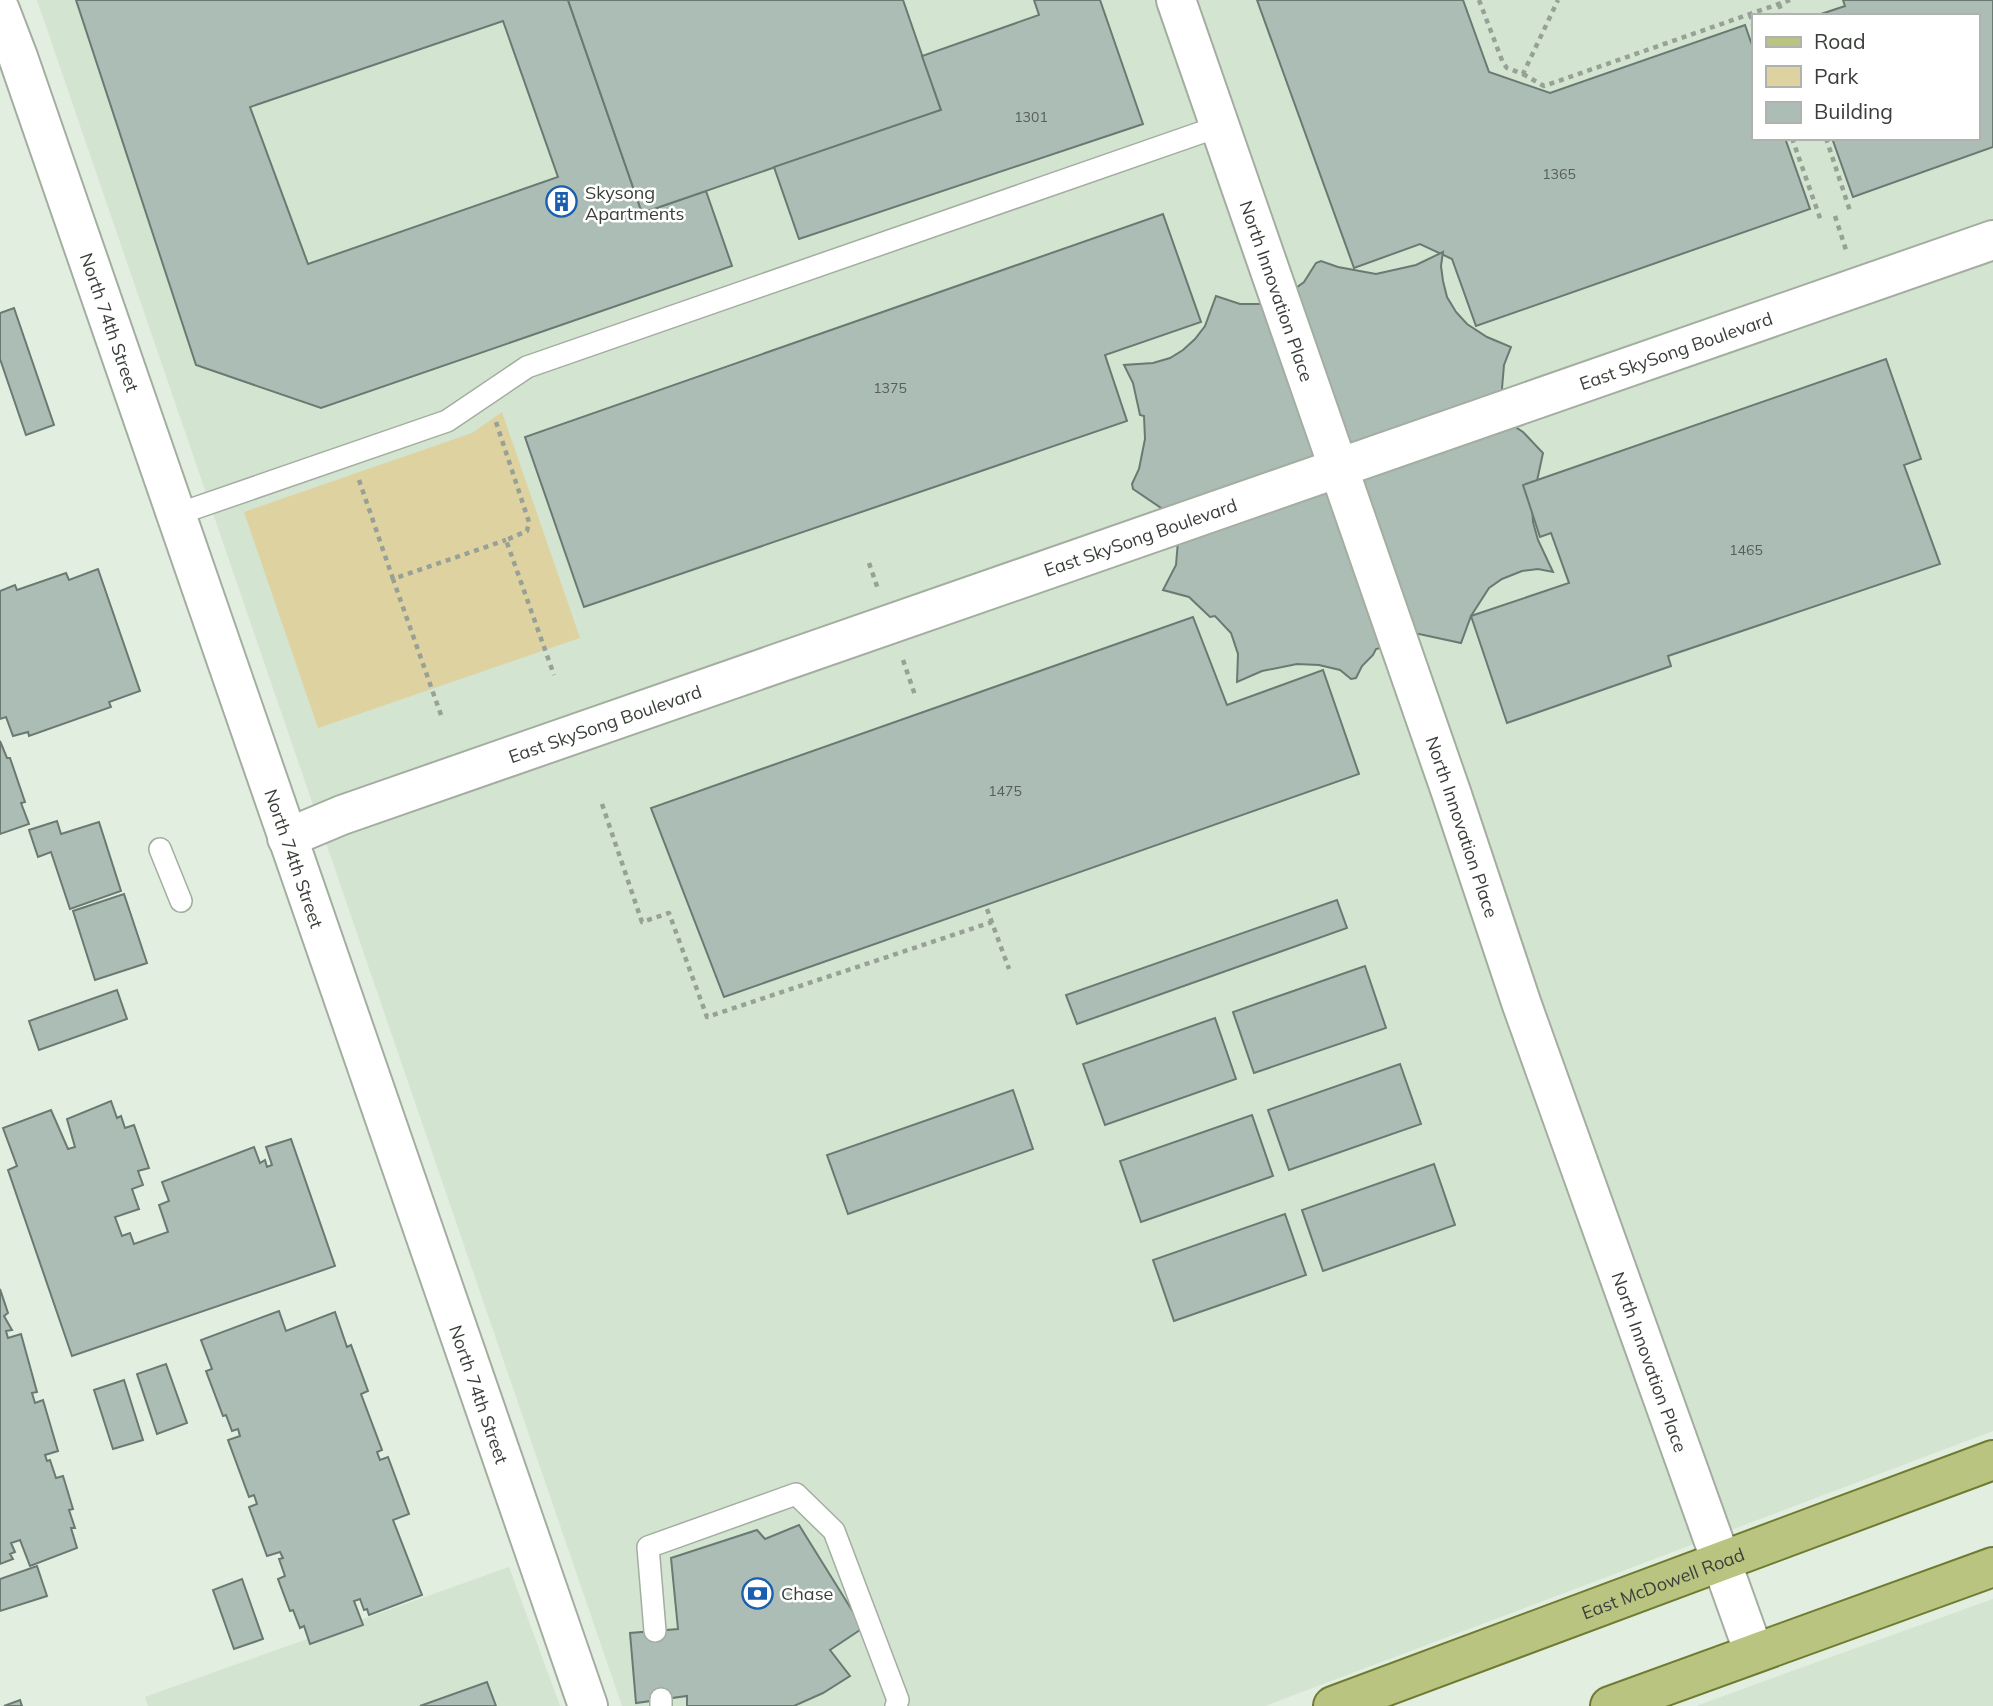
<svg xmlns="http://www.w3.org/2000/svg" width="1993" height="1706" viewBox="0 0 1993 1706" font-family="Mulish,sans-serif">
	<style>
		.built { fill: #d3e4d0; fill-rule: evenodd }
		.green { fill: #dfd2a1 }
		.building { fill: #acbdb5; stroke: #6a7a72; stroke-width: 2; fill-rule: evenodd }
		.lines { fill: none; stroke-linecap: round; stroke-linejoin: round }
		.service-casing { stroke: #a3aea1; stroke-width: 24 }
		.minor-casing { stroke: #a3aea1; stroke-width: 42 }
		.primary-casing { stroke: #6e7b31; stroke-width: 42 }
		.path { stroke: #98a196; stroke-width: 4.5; stroke-dasharray: 5 5; stroke-linecap: butt }
		.service { stroke: #fff; stroke-width: 21 }
		.minor { stroke: #fff; stroke-width: 38 }
		.primary { stroke: #b9c481; stroke-width: 38 }
		.labels { text-anchor: middle; dominant-baseline: central; stroke-width: 5; stroke-linejoin: round; paint-order: stroke }
		.number-label { font-size: 14px; fill: #565e58 }
		.poi-label { font-size: 18px; fill: #3a3f39; stroke: #fff; text-anchor: start }
		.street-label { font-size: 18px; fill: #3a3f39; stroke: #fff }
	</style>
	<rect width="100%" height="100%" fill="#e2eee0"/>
	<g class="built">
		<path d="M37 0H1993V1431L1265 1706H622ZM1753 16H1977V138H1753Z"/>
		<polygon points="509,1567 560,1706 148,1706 145,1697"/>
		<polygon points="1993,1599 1993,1706 1696,1706 1803,1667"/>
	</g>
	<polygon class="green" points="502,412 580,638 318,728 244,512 472,433"/>
	<g class="building">
		<path d="M76 0H568L642 213 706 191 732 266 321 408 196 365ZM503 21 558 177 308 264 250 107Z"/>
		<polygon points="568,0 903,0 941,110 642,213"/>
		<polygon points="1034,0 1100,0 1143,124 799,239 774,167 941,110 922,56 1039,15"/>
		<polygon points="1257,0 1463,0 1489,72 1550,93 1745,25 1753,48 1753,138 1785,138 1810,209 1476,326 1452,259 1420,244 1354,268"/>
		<polygon points="1843,0 1993,0 1993,147 1853,197 1832,138 1977,138 1977,16 1815,16 1845,6"/>
		<polygon points="1163,214 1201,322 1105,355 1127,421 584,607 525,437"/>
		<polygon points="1443,252 1441,266 1443,281 1447,297 1456,312 1467,324 1487,337 1511,347 1504,365 1501,400 1504,411 1517,428 1523,432 1543,453 1532,504 1533,522 1538,540 1553,572 1538,569 1522,571 1502,579 1489,588 1471,616 1461,643 1419,634 1403,634 1384,647 1376,649 1373,655 1362,666 1356,678 1351,679 1340,670 1319,665 1297,664 1262,671 1237,682 1238,654 1231,633 1215,616 1210,617 1189,597 1163,590 1176,565 1178,541 1164,510 1133,489 1132,484 1139,469 1145,439 1144,416 1140,415 1133,383 1124,365 1153,363 1170,358 1183,350 1195,339 1205,326 1216,296 1240,304 1274,304 1304,282 1316,263 1321,261 1338,267 1376,274 1416,265"/>
		<polygon points="14,308 54,425 26,435 0,359 0,313"/>
		<polygon points="1886,359 1921,459 1904,465 1940,564 1668,656 1671,666 1507,723 1471,616 1569,583 1551,533 1540,537 1523,485"/>
		<polygon points="98,569 140,691 109,702 111,707 29,736 28,732 13,736 6,717 0,719 0,591 15,585 17,590 66,573 69,580"/>
		<polygon points="1193,617 1227,705 1323,670 1359,774 724,997 651,808"/>
		<polygon points="0,741 7,758 10,758 25,802 21,803 29,824 0,834"/>
		<polygon points="57,821 61,834 99,822 121,891 70,909 51,852 38,857 29,830"/>
		<polygon points="124,894 147,963 95,980 73,911"/>
		<polygon points="1337,900 1347,928 1077,1024 1066,995"/>
		<polygon points="1365,966 1386,1028 1254,1073 1233,1012"/>
		<polygon points="117,990 127,1019 39,1050 29,1021"/>
		<polygon points="1215,1018 1236,1079 1105,1125 1083,1064"/>
		<polygon points="1400,1064 1421,1124 1289,1170 1268,1110"/>
		<polygon points="1013,1090 1033,1149 848,1214 827,1155"/>
		<polygon points="111,1101 117,1118 121,1116 125,1128 134,1125 149,1168 138,1171 143,1185 132,1189 139,1209 115,1217 122,1236 130,1233 134,1244 168,1232 159,1205 169,1201 162,1182 254,1147 260,1163 265,1160 267,1167 272,1165 266,1147 291,1139 335,1266 72,1356 8,1170 17,1166 3,1128 51,1110 68,1149 75,1147 67,1119"/>
		<polygon points="1252,1115 1273,1176 1141,1222 1120,1161"/>
		<polygon points="1434,1164 1455,1225 1323,1271 1302,1210"/>
		<polygon points="1285,1214 1306,1275 1174,1321 1153,1260"/>
		<polygon points="0,1289 8,1313 4,1316 12,1330 6,1331 8,1338 21,1334 37,1392 32,1393 35,1403 43,1400 58,1451 45,1455 47,1461 50,1460 56,1478 63,1476 73,1509 69,1510 75,1528 71,1528 77,1548 30,1566 20,1540 11,1543 15,1552 10,1554 13,1559 0,1564"/>
		<polygon points="279,1311 286,1331 335,1312 347,1347 351,1345 368,1391 361,1394 382,1450 377,1452 380,1460 388,1457 409,1514 393,1520 422,1595 369,1615 367,1609 364,1610 360,1599 354,1601 363,1625 310,1644 304,1626 300,1628 293,1610 290,1611 278,1579 285,1576 279,1559 283,1558 280,1552 267,1556 249,1507 257,1504 254,1495 249,1497 228,1440 240,1436 238,1429 232,1431 226,1415 223,1416 206,1371 212,1369 201,1340"/>
		<polygon points="166,1364 187,1423 157,1434 137,1374"/>
		<polygon points="124,1380 143,1440 113,1449 94,1390"/>
		<polygon points="799,1525 863,1628 830,1650 850,1676 823,1693 794,1706 687,1706 687,1696 636,1703 630,1633 678,1629 671,1558 757,1530 765,1539"/>
		<polygon points="37,1566 47,1596 0,1611 0,1579"/>
		<polygon points="242,1579 263,1639 234,1649 213,1590"/>
		<polygon points="487,1682 496,1706 420,1706"/>
		<polygon points="20,1700 22,1706 4,1706"/>
	</g>
	<g class="lines">
		<defs>
			<g id="service">
				<polyline points="178,514 447,421 527,367 1220,126"/>
				<polyline points="160,849 181,901"/>
				<polyline points="655,1631 648,1547 796,1494 834,1531 898,1700 896,1706"/>
				<polyline points="661,1699 661,1706"/>
			</g>
			<g id="minor">
				<path id="s1" d="M1176 0 1451 792 1522 1005 1754 1653"/>
				<path id="s2" d="M0 10 18 57C209 606 395 1157 588 1706"/>
				<path id="s3" d="M287 838 342 815 1993 240"/>
			</g>
			<g id="primary">
				<path id="s4" d="M1333 1706 1993 1460"/>
				<polyline points="1610,1706 1993,1567"/>
			</g>
		</defs>
		<use href="#service" class="service-casing"/>
		<use href="#minor" class="minor-casing"/>
		<use href="#primary" class="primary-casing"/>
		<g class="path">
			<polyline points="1479,0 1503,63 1507,68 1523,74 1558,0"/>
			<polyline points="1779,4 1783,16"/>
			<polyline points="1750,14 1753,25"/>
			<polyline points="1523,74 1544,86 1790,0"/>
			<polyline points="1792,138 1821,221"/>
			<polyline points="1826,138 1850,211"/>
			<polyline points="1835,216 1846,250"/>
			<polyline points="496,422 529,522 527,531 506,540 554,675"/>
			<polyline points="359,480 393,579"/>
			<polyline points="869,563 878,589"/>
			<polyline points="903,660 915,695"/>
			<polyline points="441,715 393,579 506,540"/>
			<polyline points="602,804 642,922 669,913 707,1017 992,922"/>
			<polyline points="987,909 1009,969"/>
		</g>
		<use href="#service" class="service"/>
		<use href="#minor" class="minor"/>
		<use href="#primary" class="primary"/>
	</g>
	<defs>
		<symbol id="building-ring" viewBox="-11 -11 22 22"><circle r="9.5" fill="#fff" stroke="#1b5dae" stroke-width="1.5"/><path d="M-4-6H4V6H1V3H-1V6H-4ZM-2.5-4.3h1.7v1.8h-1.7ZM.8-4.3h1.7v1.8H.8ZM-2.5-1h1.7V.8h-1.7ZM.8-1h1.7V.8H.8Z" fill="#1b5dae"/></symbol>
		<symbol id="bank-ring" viewBox="-11 -11 22 22"><circle r="9.5" fill="#fff" stroke="#1b5dae" stroke-width="1.5"/><path d="M-6-4H6V4H-6ZM0-2.3a2.3 2.3 0 1 0 0 4.6a2.3 2.3 0 1 0 0-4.6Z" fill="#1b5dae"/></symbol>
	</defs>
	<g fill-rule="evenodd">
		<use href="#building-ring" x="544" y="184" width="35" height="35"/>
		<use href="#bank-ring" x="740" y="1576" width="35" height="35"/>
	</g>
	<g class="labels">
		<g class="number-label">
			<text x="1031" y="117">1301</text>
			<text x="1559" y="174">1365</text>
			<text x="890" y="388">1375</text>
			<text x="1746" y="550">1465</text>
			<text x="1005" y="791">1475</text>
		</g>
		<g class="poi-label">
			<text x="585" y="192">Skysong<tspan x="585" dy="21">Apartments</tspan></text>
			<text x="781" y="1593">Chase</text>
		</g>
		<g class="street-label">
			<text stroke="none"><textPath href="#s1" startOffset="308">North Innovation Place</textPath></text>
			<text stroke="none"><textPath href="#s2" startOffset="331">North 74th Street</textPath></text>
			<text stroke="none"><textPath href="#s3" startOffset="1472">East SkySong Boulevard</textPath></text>
			<text stroke="none"><textPath href="#s3" startOffset="905">East SkySong Boulevard</textPath></text>
			<text stroke="none"><textPath href="#s3" startOffset="338">East SkySong Boulevard</textPath></text>
			<text stroke="none"><textPath href="#s1" startOffset="875">North Innovation Place</textPath></text>
			<text stroke="none"><textPath href="#s2" startOffset="898">North 74th Street</textPath></text>
			<text stroke="none"><textPath href="#s1" startOffset="1442">North Innovation Place</textPath></text>
			<text stroke="none"><textPath href="#s2" startOffset="1465">North 74th Street</textPath></text>
			<text stroke="none"><textPath href="#s4" startOffset="352">East McDowell Road</textPath></text>
		</g>
	</g>
	<rect x="1752" y="14" width="228" height="126" fill="#ffffff" stroke="#b0b2b0" stroke-width="2"/>
	<rect x="1766" y="37" width="35" height="10" fill="#b9c481" stroke="#b0b2b0" stroke-width="2"/>
	<text x="1814" y="49" font-size="21" fill="#3a3f39">Road</text>
	<rect x="1766" y="66" width="35" height="21" fill="#dfd2a1" stroke="#b0b2b0" stroke-width="2"/>
	<text x="1814" y="84" font-size="21" fill="#3a3f39">Park</text>
	<rect x="1766" y="102" width="35" height="21" fill="#acbdb5" stroke="#b0b2b0" stroke-width="2"/>
	<text x="1814" y="119" font-size="21" fill="#3a3f39">Building</text>
</svg>
